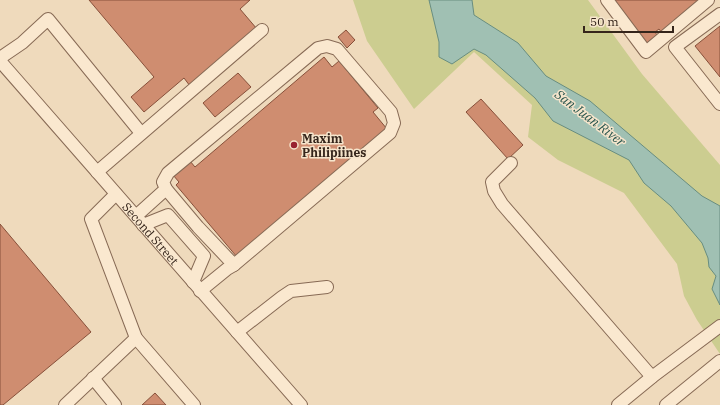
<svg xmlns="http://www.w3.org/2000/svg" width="720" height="405" viewBox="0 0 720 405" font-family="'IBM Plex Serif',serif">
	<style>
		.green { fill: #cccd90 }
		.water { fill: #a0c0b3; stroke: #688d80 }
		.building { fill: #cf8d70; stroke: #87503a }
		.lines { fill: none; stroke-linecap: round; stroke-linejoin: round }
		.minor-casing { stroke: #876a55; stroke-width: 14 }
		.minor { stroke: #fae8cf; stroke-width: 12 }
		.poi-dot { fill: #982331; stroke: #f6e5cc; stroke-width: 1.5 }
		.labels { text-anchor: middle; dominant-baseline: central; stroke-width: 3; stroke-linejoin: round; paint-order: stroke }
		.poi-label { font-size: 12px; font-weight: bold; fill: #35251b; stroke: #f6e5cc; text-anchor: start }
		.street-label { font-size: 12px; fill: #35251b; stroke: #f6e5cc }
		.water-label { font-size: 13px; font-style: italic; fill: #29564e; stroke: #f6e5cc }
	</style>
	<rect width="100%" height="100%" fill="#efdabc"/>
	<polygon class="green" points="353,0 588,0 642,74 720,165 720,354 697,320 684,296 677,264 624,193 558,160 528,137 532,105 474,52 414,109 367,41"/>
	<polygon class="water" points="429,0 472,0 474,15 518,43 546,76 590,101 702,196 720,206 720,305 712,289 716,276 709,267 708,258 702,243 671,206 644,183 629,160 553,121 535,98 486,55 474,49 452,64 439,57 439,42"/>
	<g class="building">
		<polygon points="89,0 250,0 240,9 257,29 190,86 184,78 144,112 131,97 154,77"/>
		<polygon points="612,0 704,0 662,33 659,29 655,32 657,35 646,44"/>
		<polygon points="720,26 720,77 695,46"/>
		<polygon points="346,30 355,40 347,48 338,37"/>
		<polygon points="324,57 332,67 339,61 378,108 373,112 387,129 237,257 176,185 179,182 173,175 190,161 195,167"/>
		<polygon points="238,73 251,87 215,117 203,103"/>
		<polygon points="481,99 523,145 508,159 466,112"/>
		<polygon points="0,224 91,332 3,405 0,405"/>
		<polygon points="155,393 166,405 142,405"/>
	</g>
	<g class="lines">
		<defs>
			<g id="minor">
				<polyline points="607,0 646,52 708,0"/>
				<polyline points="720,14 675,47 720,104"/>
				<polygon points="327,46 337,49 391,112 394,123 390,133 234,265 198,227 166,189 163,182 168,173 318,48"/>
				<polyline points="0,58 22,43 48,19 141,133"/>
				<path id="s1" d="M0 61 301 405"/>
				<polyline points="511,163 492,182 494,191 502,204 652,377"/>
				<polyline points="97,172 262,30"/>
				<polyline points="136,216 166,189"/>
				<polyline points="143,225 168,215 204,256 193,282"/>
				<polyline points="200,291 227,269 234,265"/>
				<polyline points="237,332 282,297 291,291 327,287"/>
				<polyline points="136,338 194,405"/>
				<polyline points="93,378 115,405"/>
				<polyline points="65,405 136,338 91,219 116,194"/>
				<polyline points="618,405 652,377 720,326"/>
				<polyline points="666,405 720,361"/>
			</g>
		</defs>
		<use href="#minor" class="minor-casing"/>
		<use href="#minor" class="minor"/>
	</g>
	<circle class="poi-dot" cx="294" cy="145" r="4"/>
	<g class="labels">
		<g class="poi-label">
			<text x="302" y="138">Maxim<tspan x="302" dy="14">Philipiines</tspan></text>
		</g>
		<g class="street-label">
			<text stroke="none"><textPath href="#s1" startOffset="229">Second Street</textPath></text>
		</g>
		<g class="water-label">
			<text transform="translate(590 118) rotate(37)">San Juan River</text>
		</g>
	</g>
	<path d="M584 26v6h89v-6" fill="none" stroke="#35251b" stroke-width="2"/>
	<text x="590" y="26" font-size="12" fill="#35251b" stroke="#f6e5cc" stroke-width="3" paint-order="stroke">50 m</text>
</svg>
